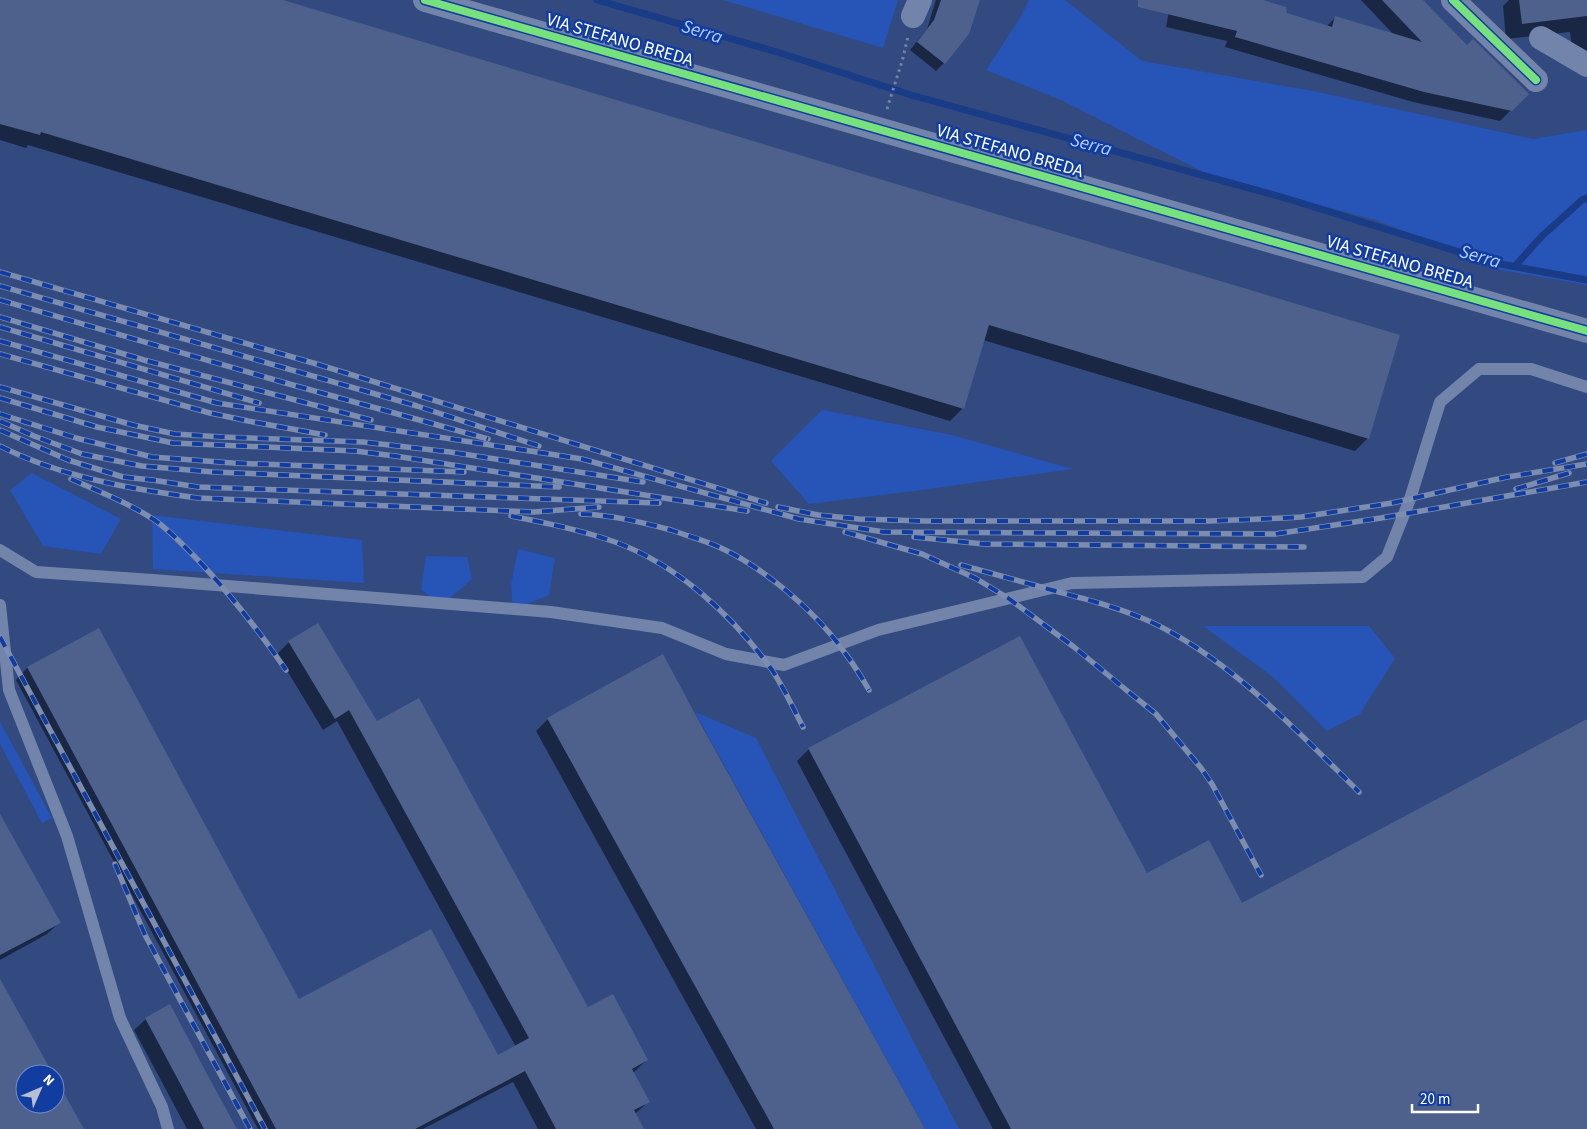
<svg xmlns="http://www.w3.org/2000/svg" width="1587" height="1129" viewBox="0 0 1587 1129" font-family="'Source Sans 3',sans-serif">
	<style>
		.green { fill: #2654b7 }
		.shadow { fill: #0007 }
		.lines { fill: none; stroke-linecap: round; stroke-linejoin: round }
		.stream { stroke: #1a3b86; stroke-width: 7 }
		.building { fill: #4e618d }
		.path { stroke: #7284a9; stroke-width: 3; stroke-dasharray: 2.5 4; stroke-linecap: butt }
		.service { stroke: #7284a9; stroke-width: 12 }
		.minor { stroke: #7284a9; stroke-width: 24 }
		.rail-casing { stroke: #7d8daf; stroke-width: 5.5 }
		.rail { stroke: #113da1; stroke-width: 4; stroke-dasharray: 11; stroke-linecap: butt }
		.cycleway-casing { stroke: #113da1; stroke-width: 11 }
		.cycleway { stroke: #77e17e; stroke-width: 8 }
		.labels { text-anchor: middle; dominant-baseline: central; stroke-width: 5; stroke-linejoin: round; paint-order: stroke }
		.street-label { font-size: 18px; fill: #fff; stroke: #113da1 }
		.water-label { font-size: 19px; font-style: italic; fill: #b7cefb; stroke: #113da1 }
	</style>
	<rect width="100%" height="100%" fill="#324a80"/>
	<g class="green">
		<polygon points="723,0 898,0 883,48"/>
		<polygon points="1029,0 1065,0 1142,61 1313,91 1533,139 1587,130 1587,285 1501,270 1376,220 1215,178 1063,101 986,70 1020,18"/>
		<polygon points="822,410 952,435 1073,469 914,491 809,504 771,461"/>
		<polygon points="32,473 121,519 101,554 43,546 10,490"/>
		<polygon points="152,515 362,540 364,583 153,569"/>
		<polygon points="518,549 555,558 549,595 513,610 511,585"/>
		<polygon points="426,556 467,557 472,579 442,605 421,590"/>
		<polygon points="1203,626 1369,626 1395,658 1360,714 1327,731 1273,677"/>
		<polygon points="695,712 756,738 959,1129 925,1129"/>
		<polygon points="0,722 52,818 42,823 0,744"/>
	</g>
	<g class="shadow">
		<polygon points="0,0 279,0 1368,438 1355,451 983,340 963,408 950,421 28,145 26,148 0,140"/>
		<polygon points="936,0 979,0 944,63 936,71 910,50 927,29"/>
		<polygon points="1171,0 1258,0 1286,14 1327,26 1335,18 1394,35 1361,0 1421,0 1467,47 1527,94 1500,121 1413,102 1225,47 1227,41 1166,27"/>
		<polygon points="1509,0 1587,0 1587,54 1573,56 1570,32 1506,39 1503,6"/>
		<polygon points="98,630 298,1000 497,1057 516,1047 337,721 323,730 277,654 289,642 376,722 588,1009 647,1060 633,1073 648,1102 635,1114 642,1129 538,1129 513,1082 423,1129 258,1129 16,680 27,668"/>
		<polygon points="1020,638 1146,875 1242,904 1587,721 1587,1129 993,1129 797,761 809,749"/>
		<polygon points="548,719 923,1129 756,1129 536,731"/>
		<polygon points="0,816 59,923 47,934 0,960"/>
		<polygon points="146,1019 235,1129 187,1129 134,1030"/>
	</g>
	<g class="lines">
		<g class="stream">
			<polyline points="597,0 777,52 911,95 1285,198 1495,263 1587,280"/>
			<polyline points="1515,266 1542,236 1582,200 1587,198"/>
		</g>
	</g>
	<g class="building">
		<polygon points="0,0 283,0 1400,335 1369,439 989,325 964,409 41,132 40,135 0,124"/>
		<polygon points="941,0 980,0 969,34 945,64 917,42 934,20"/>
		<polygon points="1138,0 1263,0 1286,7 1287,13 1332,27 1335,16 1422,42 1382,0 1423,0 1467,45 1473,39 1529,94 1512,111 1424,92 1235,37 1237,31 1138,7"/>
		<polygon points="1519,0 1587,0 1587,16 1522,24"/>
		<polygon points="318,623 377,721 419,698 588,1007 613,994 648,1060 632,1069 650,1102 634,1110 644,1129 556,1129 525,1071 415,1129 276,1129 27,667 99,628 299,999 431,929 498,1055 529,1038 349,710 335,719 288,641"/>
		<polygon points="1020,636 1147,873 1209,840 1242,903 1587,719 1587,1129 1011,1129 808,748"/>
		<polygon points="663,654 694,712 925,1129 774,1129 547,718"/>
		<polygon points="0,814 61,923 0,955"/>
		<polygon points="0,979 53,1074 25,1074 25,1104 55,1104 55,1077 84,1129 0,1129"/>
		<polygon points="170,1004 207,1074 237,1129 204,1129 182,1087 145,1018"/>
	</g>
	<g class="lines">
		<polyline class="path" points="887,109 903,58 908,36"/>
		<g class="service">
			<polyline points="0,550 36,572 153,580 551,612 662,628 726,654 784,665 878,630 1072,583 1363,577 1387,557 1410,499 1440,402 1479,369 1531,369 1587,387"/>
			<polyline points="0,605 9,690 67,836 120,1018 162,1107 168,1129"/>
		</g>
		<g class="minor">
			<polyline points="425,0 1587,331"/>
			<polyline points="1453,0 1536,80"/>
			<polyline points="913,16 920,0"/>
			<polyline points="1541,38 1587,65"/>
		</g>
		<defs>
			<g id="rail">
				<polyline points="0,272 320,365 766,503"/>
				<polyline points="0,286 417,406 539,446"/>
				<polyline points="0,300 282,382 488,439"/>
				<polyline points="0,317 144,360 371,420"/>
				<polyline points="0,327 259,403"/>
				<polyline points="0,341 217,403 582,459 799,519 884,532 1275,534 1381,518 1587,482"/>
				<polyline points="0,354 210,413 248,421 325,435"/>
				<polyline points="0,387 133,425 175,434 222,437 363,442 450,452 643,482"/>
				<polyline points="0,398 97,427 173,443 355,451 395,456 747,511"/>
				<polyline points="0,414 76,438 152,457 233,463 464,472"/>
				<polyline points="0,421 34,436 82,454 142,466 213,472 559,487"/>
				<polyline points="0,430 68,460 123,477 152,480 198,487 659,503"/>
				<path d="M0 446C61 477 130 489 198 498L534 512 599 507"/>
				<polyline points="1555,463 1587,454"/>
				<path d="M71 479C100 492 129 503 156 521 171 532 185 547 198 560 230 594 259 631 286 670"/>
				<polyline points="1516,489 1569,473"/>
				<polyline points="778,507 818,515 859,519 923,521 1210,521 1284,518 1301,517 1392,503 1507,477 1587,464"/>
				<path d="M581 514C612 515 641 522 671 530 687 536 705 540 721 548 764 568 815 611 842 649 852 662 861 676 869 690"/>
				<path d="M511 516C546 523 581 530 615 542 678 565 733 616 772 670 784 688 793 708 803 727"/>
				<polyline points="845,532 922,554 975,578 1008,598 1074,647 1125,689 1156,714 1201,768 1212,784 1261,875"/>
				<polyline points="914,537 984,544 1304,547"/>
				<path d="M961 565C993 574 1026 583 1059 592 1089 600 1120 608 1149 621 1229 658 1297 731 1359 792"/>
				<polyline points="0,637 265,1129"/>
				<polyline points="115,864 145,935 250,1129"/>
			</g>
		</defs>
		<use href="#rail" class="rail-casing"/>
		<use href="#rail" class="rail"/>
		<defs>
			<g id="cycleway">
				<polyline points="425,0 1587,331"/>
				<polyline points="1453,0 1536,80"/>
			</g>
		</defs>
		<use href="#cycleway" class="cycleway-casing"/>
		<use href="#cycleway" class="cycleway"/>
	</g>
	<g class="labels">
		<g class="street-label">
			<text transform="translate(620 40) rotate(16)">VIA STEFANO BREDA</text>
			<text transform="translate(1010 151) rotate(16)">VIA STEFANO BREDA</text>
			<text transform="translate(1400 262) rotate(16)">VIA STEFANO BREDA</text>
		</g>
		<g class="water-label">
			<text transform="translate(702 32) rotate(17)">Serra</text>
			<text transform="translate(1091 145) rotate(15)">Serra</text>
			<text transform="translate(1480 257) rotate(16)">Serra</text>
		</g>
	</g>
	<g transform="translate(40 1089) rotate(45)"><circle r="24" fill="#113da1" stroke="#708bc7"/>
	<path d="M0-4L9 19L0 12L-9 19Z" fill="#b7c0d3"/>
	<text y="-8" font-size="14" font-weight="bold" text-anchor="middle" fill="#ffffff">N</text>
	</g>
	<path d="M1412 1104v8h66v-8" fill="none" stroke="#ffffff" stroke-width="2.5"/>
	<text x="1420" y="1104" font-size="15" fill="#ffffff" stroke="#113da1" stroke-width="4" paint-order="stroke">20 m</text>
</svg>
